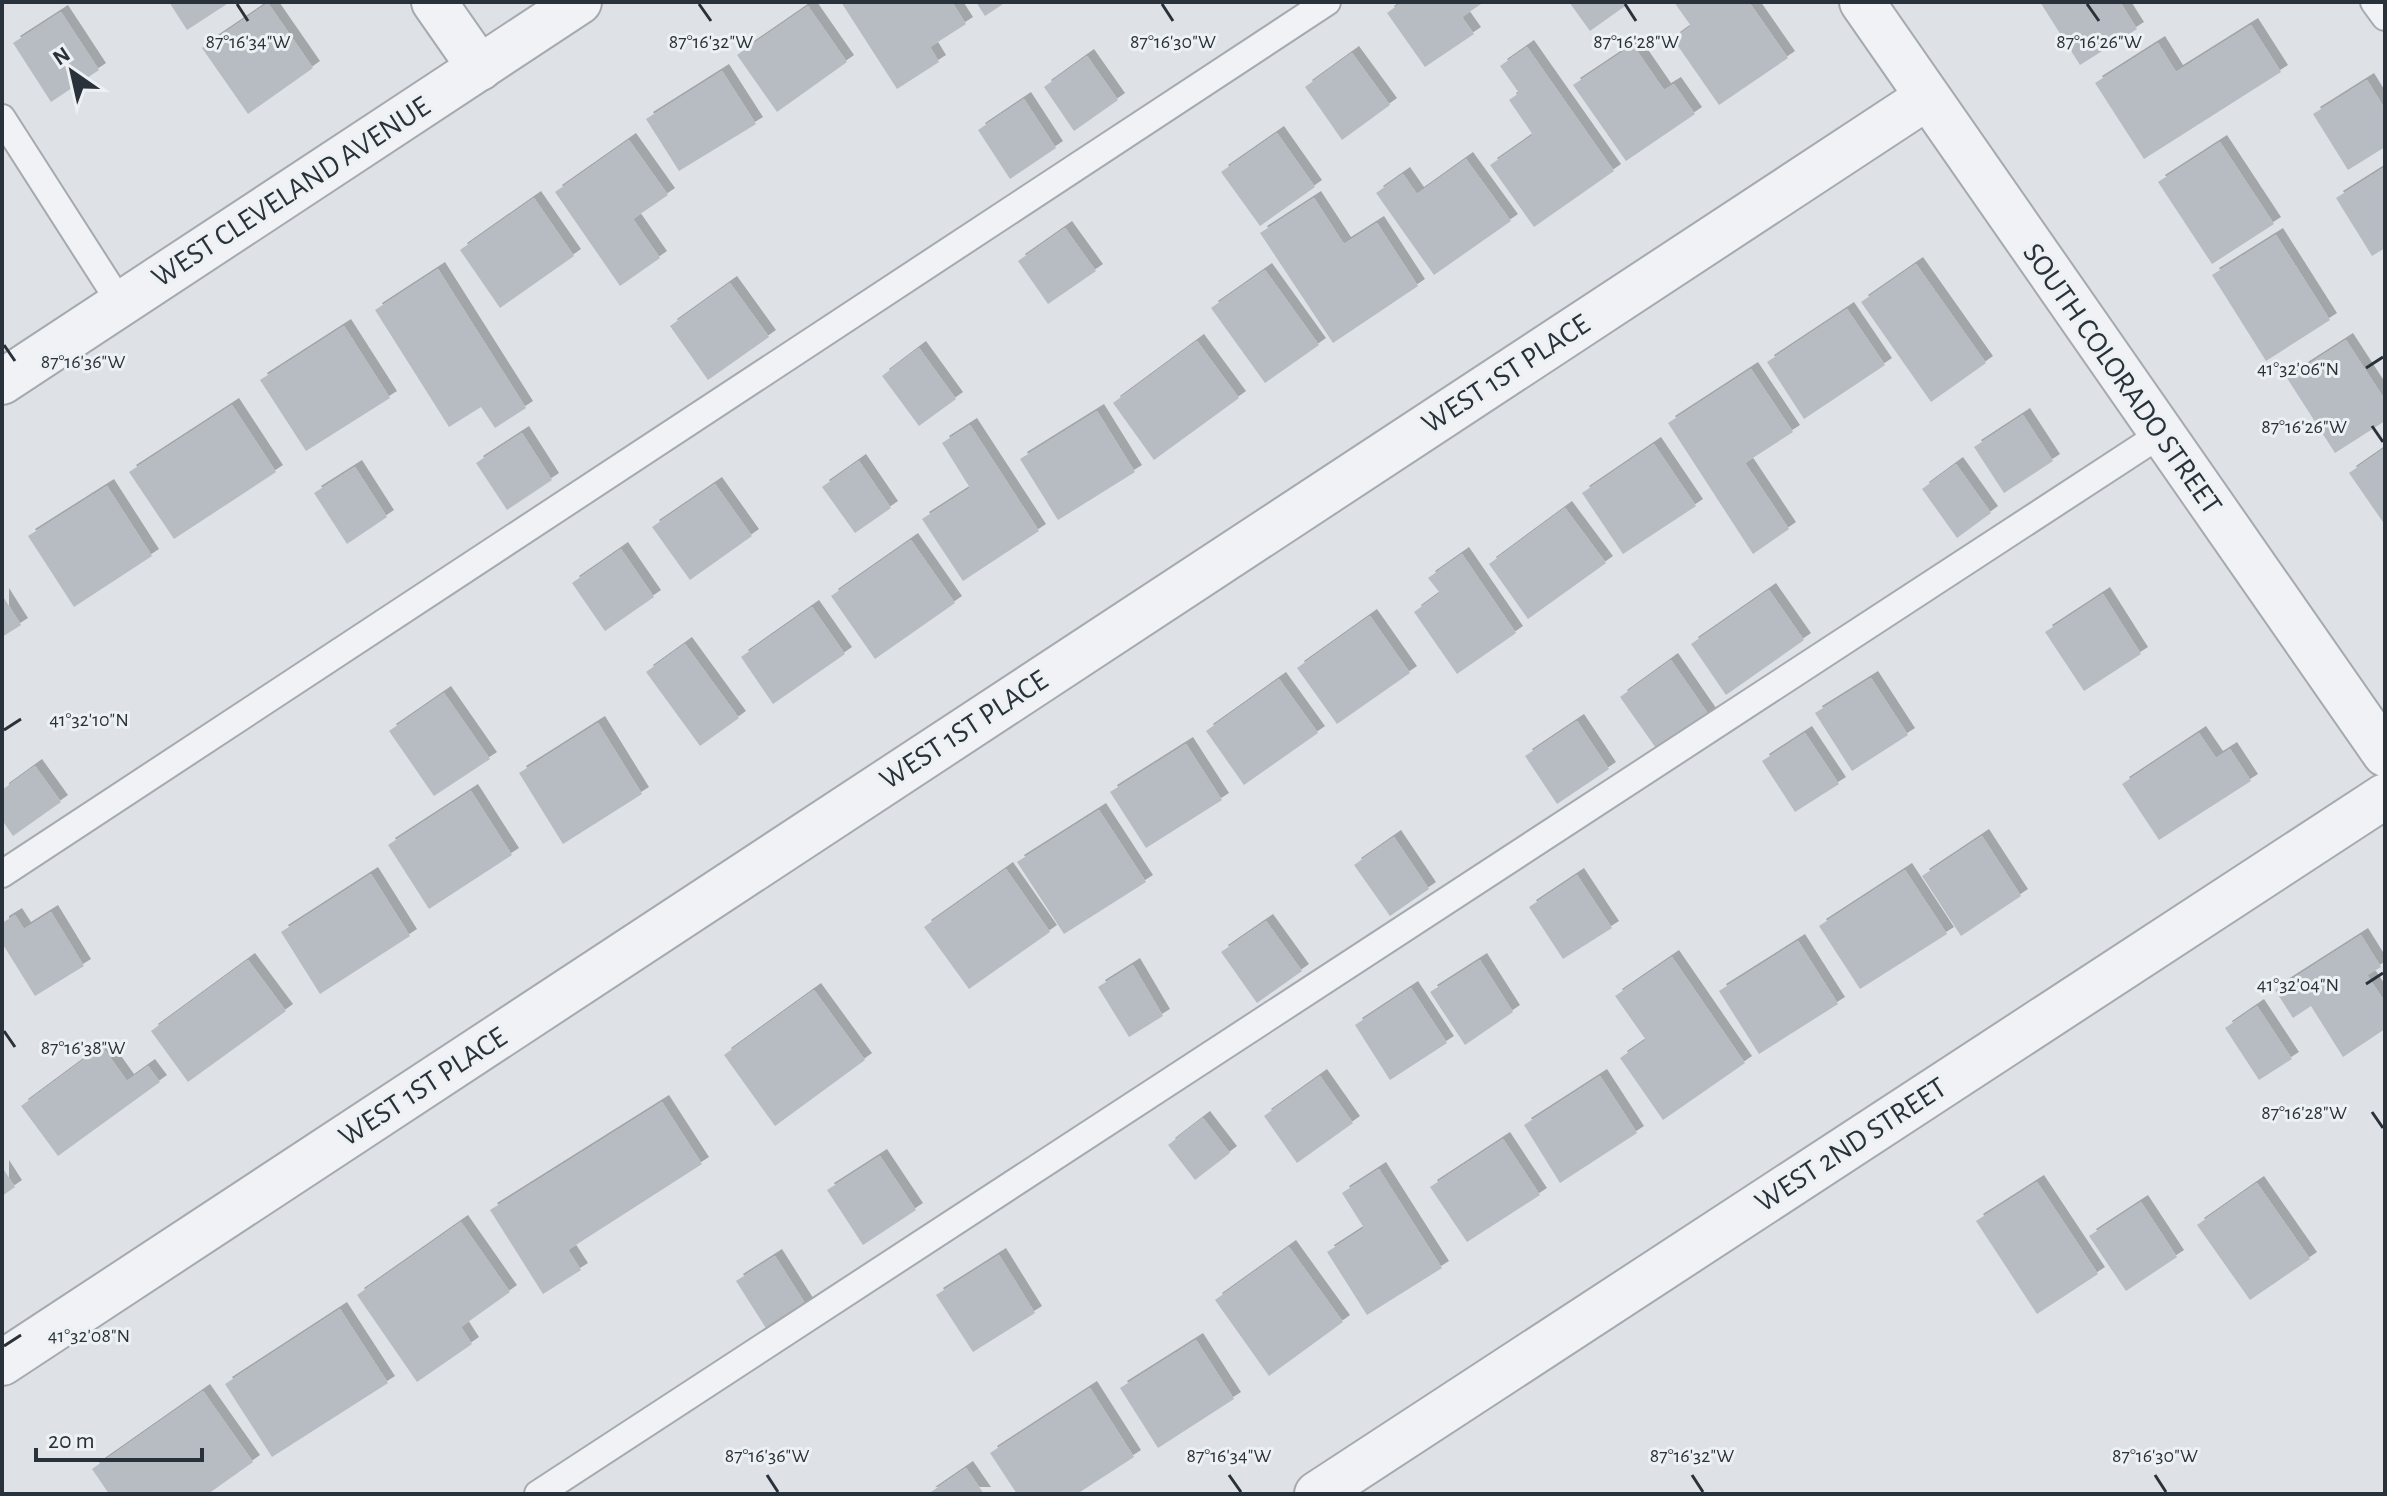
<svg xmlns="http://www.w3.org/2000/svg" width="2387" height="1496" viewBox="0 0 2387 1496" font-family="'Alegreya Sans',sans-serif">
	<style>
		.building { fill: #b6bcc2; filter: url(#shadow) }
		.lines { fill: none; stroke-linecap: round; stroke-linejoin: round }
		.lane-casing { stroke: #a4aaaf; stroke-width: 30 }
		.street-casing { stroke: #a4aaaf; stroke-width: 48 }
		.lane { stroke: #f0f2f5; stroke-width: 26 }
		.street { stroke: #f0f2f5; stroke-width: 44 }
		.ticks { fill: none; stroke: #29323b; stroke-width: 3 }
		.labels { text-anchor: middle; dominant-baseline: central; stroke-width: 6; stroke-linejoin: round; paint-order: stroke }
		.street-label { font-size: 30px; fill: #29323b; stroke: #edf1f4 }
		.ticks-label { font-size: 20px; text-anchor: middle; fill: #29323b; stroke: #edf1f4; stroke-width: 6; stroke-linejoin: round; paint-order: stroke }
	</style>
	<defs>
		<filter id="shadow"><feDropShadow dx="7" dy="-7" stdDeviation="0" flood-color="#0004"/></filter>
	</defs>
	<rect width="100%" height="100%" fill="#dee2e6"/>
	<g class="building">
		<polygon points="169,2 230,2 187,30"/>
		<polygon points="841,2 952,2 966,24 930,47 939,62 897,89"/>
		<polygon points="976,2 1006,2 985,16"/>
		<polygon points="1402,2 1484,2 1462,17 1474,34 1425,67 1387,13"/>
		<polygon points="1569,2 1626,2 1628,4 1590,31"/>
		<polygon points="1674,2 1749,2 1788,58 1719,105 1673,39 1691,26"/>
		<polygon points="2040,2 2120,2 2137,29 2080,65"/>
		<polygon points="268,3 313,68 248,114 202,48"/>
		<polygon points="808,6 847,62 777,112 737,55"/>
		<polygon points="61,12 99,70 51,102 13,43"/>
		<polygon points="2251,25 2281,72 2144,159 2095,83 2158,43 2176,72"/>
		<polygon points="1633,45 1664,90 1674,84 1695,114 1626,161 1573,85"/>
		<polygon points="1527,47 1614,171 1534,227 1490,165 1533,135 1509,100 1519,93 1500,66"/>
		<polygon points="1352,53 1390,105 1342,140 1305,87"/>
		<polygon points="1087,56 1118,100 1074,131 1044,87"/>
		<polygon points="722,71 756,124 679,171 646,119"/>
		<polygon points="2367,80 2385,109 2385,147 2348,170 2313,114"/>
		<polygon points="1024,99 1056,148 1010,179 978,130"/>
		<polygon points="1277,133 1315,187 1260,226 1221,172"/>
		<polygon points="629,140 668,195 633,219 660,258 620,286 555,192"/>
		<polygon points="2220,142 2274,224 2212,264 2158,182"/>
		<polygon points="1466,159 1511,221 1434,275 1376,193 1403,174 1417,194"/>
		<polygon points="2385,167 2385,248 2372,256 2336,198"/>
		<polygon points="534,198 574,256 500,308 460,250"/>
		<polygon points="1314,198 1344,244 1377,223 1418,286 1333,343 1260,233"/>
		<polygon points="1065,228 1096,271 1048,304 1018,261"/>
		<polygon points="2276,235 2330,320 2266,361 2212,275"/>
		<polygon points="1916,264 1986,363 1931,402 1861,302"/>
		<polygon points="438,269 526,408 495,428 481,407 449,427 375,310"/>
		<polygon points="1265,270 1319,345 1265,383 1211,308"/>
		<polygon points="730,283 769,337 708,380 670,326"/>
		<polygon points="1847,309 1885,365 1804,419 1767,362"/>
		<polygon points="344,326 390,398 306,451 260,380"/>
		<polygon points="2346,340 2385,400 2385,421 2335,453 2287,378"/>
		<polygon points="1197,341 1239,398 1154,460 1113,403"/>
		<polygon points="919,348 956,399 919,426 882,376"/>
		<polygon points="1751,369 1793,432 1745,463 1789,529 1753,554 1668,423"/>
		<polygon points="232,405 276,472 174,539 129,472"/>
		<polygon points="1097,411 1135,472 1058,520 1020,459"/>
		<polygon points="2023,415 2053,461 2004,493 1974,447"/>
		<polygon points="970,425 1039,531 963,581 922,519 970,488 942,443"/>
		<polygon points="522,433 552,480 507,510 476,463"/>
		<polygon points="1654,444 1696,506 1623,554 1582,493"/>
		<polygon points="2385,448 2385,525 2349,473"/>
		<polygon points="859,461 891,508 855,533 822,487"/>
		<polygon points="1956,464 1991,513 1957,538 1922,489"/>
		<polygon points="355,467 387,517 347,544 314,493"/>
		<polygon points="715,484 752,536 690,580 652,527"/>
		<polygon points="107,486 152,556 74,607 28,536"/>
		<polygon points="1565,508 1606,563 1528,619 1489,564"/>
		<polygon points="911,540 955,603 875,659 831,596"/>
		<polygon points="621,549 654,597 605,631 572,583"/>
		<polygon points="1462,554 1516,633 1457,674 1414,612 1440,593 1428,578"/>
		<polygon points="1769,590 1804,640 1726,695 1691,644"/>
		<polygon points="2103,594 2141,654 2084,691 2045,632"/>
		<polygon points="2,595 21,625 2,637"/>
		<polygon points="812,607 845,654 773,704 741,657"/>
		<polygon points="1370,616 1410,673 1337,724 1297,668"/>
		<polygon points="685,644 739,718 700,746 646,672"/>
		<polygon points="1671,660 1709,715 1658,751 1620,697"/>
		<polygon points="1871,678 1908,735 1852,771 1815,713"/>
		<polygon points="1279,679 1318,733 1244,785 1206,731"/>
		<polygon points="444,693 490,759 434,796 389,731"/>
		<polygon points="1577,721 1609,769 1557,804 1525,756"/>
		<polygon points="598,723 642,794 563,844 519,773"/>
		<polygon points="1805,733 1839,784 1795,812 1762,761"/>
		<polygon points="2199,733 2216,758 2230,749 2251,781 2159,840 2122,784"/>
		<polygon points="1186,744 1222,800 1146,848 1110,792"/>
		<polygon points="35,766 61,802 13,836 2,820 2,790"/>
		<polygon points="471,791 512,855 429,909 388,845"/>
		<polygon points="1099,810 1146,882 1064,934 1017,862"/>
		<polygon points="1982,836 2021,896 1961,936 1922,876"/>
		<polygon points="1394,837 1429,889 1390,916 1354,865"/>
		<polygon points="1006,869 1050,932 969,989 924,927"/>
		<polygon points="1905,870 1947,934 1860,989 1819,926"/>
		<polygon points="371,874 410,936 320,994 281,932"/>
		<polygon points="1577,875 1612,928 1563,959 1529,907"/>
		<polygon points="51,912 84,966 35,996 2,943 2,923 15,915 24,929"/>
		<polygon points="1266,921 1302,971 1257,1003 1221,952"/>
		<polygon points="2361,935 2381,967 2367,975 2385,1002 2385,1029 2343,1057 2311,1006 2293,1018 2275,990"/>
		<polygon points="1798,941 1838,1004 1759,1054 1719,991"/>
		<polygon points="1672,957 1745,1063 1663,1120 1620,1058 1646,1040 1615,996"/>
		<polygon points="248,960 286,1011 188,1082 151,1031"/>
		<polygon points="1480,960 1513,1012 1465,1045 1430,992"/>
		<polygon points="1133,965 1163,1016 1129,1037 1098,987"/>
		<polygon points="1411,988 1447,1043 1390,1080 1355,1025"/>
		<polygon points="814,990 865,1060 775,1126 724,1055"/>
		<polygon points="2257,1006 2292,1059 2259,1080 2225,1028"/>
		<polygon points="102,1046 127,1081 148,1066 160,1082 58,1156 21,1106"/>
		<polygon points="1320,1076 1353,1123 1297,1163 1264,1116"/>
		<polygon points="1600,1076 1637,1133 1560,1183 1524,1125"/>
		<polygon points="662,1102 702,1164 568,1250 581,1270 543,1294 490,1210"/>
		<polygon points="1203,1118 1230,1153 1195,1180 1168,1145"/>
		<polygon points="1503,1139 1540,1195 1467,1242 1430,1187"/>
		<polygon points="880,1156 916,1210 863,1245 827,1190"/>
		<polygon points="2,1167 15,1187 2,1196"/>
		<polygon points="1379,1169 1442,1268 1367,1315 1327,1252 1364,1228 1342,1193"/>
		<polygon points="2037,1182 2098,1274 2037,1314 1976,1221"/>
		<polygon points="2257,1183 2310,1259 2250,1300 2197,1225"/>
		<polygon points="2141,1202 2177,1257 2126,1291 2089,1236"/>
		<polygon points="461,1222 510,1292 461,1327 472,1344 417,1382 357,1295"/>
		<polygon points="1289,1247 1343,1322 1269,1376 1215,1300"/>
		<polygon points="999,1255 1035,1313 973,1352 936,1295"/>
		<polygon points="775,1256 808,1308 769,1333 736,1281"/>
		<polygon points="340,1309 388,1383 272,1457 225,1384"/>
		<polygon points="1196,1340 1234,1399 1158,1448 1120,1388"/>
		<polygon points="1090,1388 1134,1457 1077,1494 1017,1494 990,1453"/>
		<polygon points="203,1391 253,1462 208,1494 109,1494 92,1469"/>
		<polygon points="966,1468 984,1494 928,1494"/>
	</g>
	<g class="lines">
		<defs>
			<g id="lane">
				<polyline points="2374,2 2385,17"/>
				<polyline points="2,118 121,304"/>
				<polyline points="2,874 1327,2"/>
				<polyline points="538,1494 2161,434"/>
			</g>
			<g id="street">
				<polyline points="434,2 480,68"/>
				<polyline points="1862,2 2385,754"/>
				<polyline points="2,382 579,2"/>
				<polyline points="2,1363 1926,98"/>
				<polyline points="1317,1494 2385,796"/>
			</g>
		</defs>
		<use href="#lane" class="lane-casing"/>
		<use href="#street" class="street-casing"/>
		<use href="#lane" class="lane"/>
		<use href="#street" class="street"/>
	</g>
	<path class="ticks" d="M237 4 248 21M699 4 711 21M1162 4 1173 21M1625 4 1636 21M2087 4 2099 21M4 345 15 361M2366 368 2383 357M2372 426 2383 442M4 730 21 719M2366 984 2383 973M4 1031 15 1047M2372 1112 2383 1128M4 1346 21 1335M767 1475 778 1492M1229 1475 1241 1492M1692 1475 1703 1492M2155 1475 2166 1492"/>
	<g class="labels">
		<g class="street-label">
			<text transform="translate(291 192) rotate(-33)">WEST CLEVELAND AVENUE</text>
			<text transform="translate(1506 374) rotate(-33)">WEST 1ST PLACE</text>
			<text transform="translate(2122 379) rotate(55)">SOUTH COLORADO STREET</text>
			<text transform="translate(964 730) rotate(-33)">WEST 1ST PLACE</text>
			<text transform="translate(423 1087) rotate(-33)">WEST 1ST PLACE</text>
			<text transform="translate(1851 1145) rotate(-33)">WEST 2ND STREET</text>
		</g>
	</g>
	<g class="ticks-label">
		<text x="248" y="48">87°16'34"W</text>
		<text x="711" y="48">87°16'32"W</text>
		<text x="1173" y="48">87°16'30"W</text>
		<text x="1636" y="48">87°16'28"W</text>
		<text x="2099" y="48">87°16'26"W</text>
		<text x="83" y="368">87°16'36"W</text>
		<text x="2298" y="375">41°32'06"N</text>
		<text x="2304" y="433">87°16'26"W</text>
		<text x="89" y="726">41°32'10"N</text>
		<text x="2298" y="991">41°32'04"N</text>
		<text x="83" y="1054">87°16'38"W</text>
		<text x="2304" y="1119">87°16'28"W</text>
		<text x="89" y="1342">41°32'08"N</text>
		<text x="767" y="1462">87°16'36"W</text>
		<text x="1229" y="1462">87°16'34"W</text>
		<text x="1692" y="1462">87°16'32"W</text>
		<text x="2155" y="1462">87°16'30"W</text>
	</g>
	<rect width="2387" height="1496" fill="none" stroke="#29323b" stroke-width="8"/>
	<g transform="translate(72 72) rotate(326)" stroke="#edf1f4" stroke-width="6" paint-order="stroke">
	<path d="M0-6L14 30L0 20L-14 30Z" fill="#29323b"/>
	<text y="-12" font-size="22" font-weight="bold" text-anchor="middle" fill="#29323b">N</text>
	</g>
	<path d="M36 1448v12h166v-12" fill="none" stroke="#29323b" stroke-width="4"/>
	<text x="48" y="1448" font-size="24" fill="#29323b" stroke="#edf1f4" stroke-width="6" paint-order="stroke">20 m</text>
</svg>
